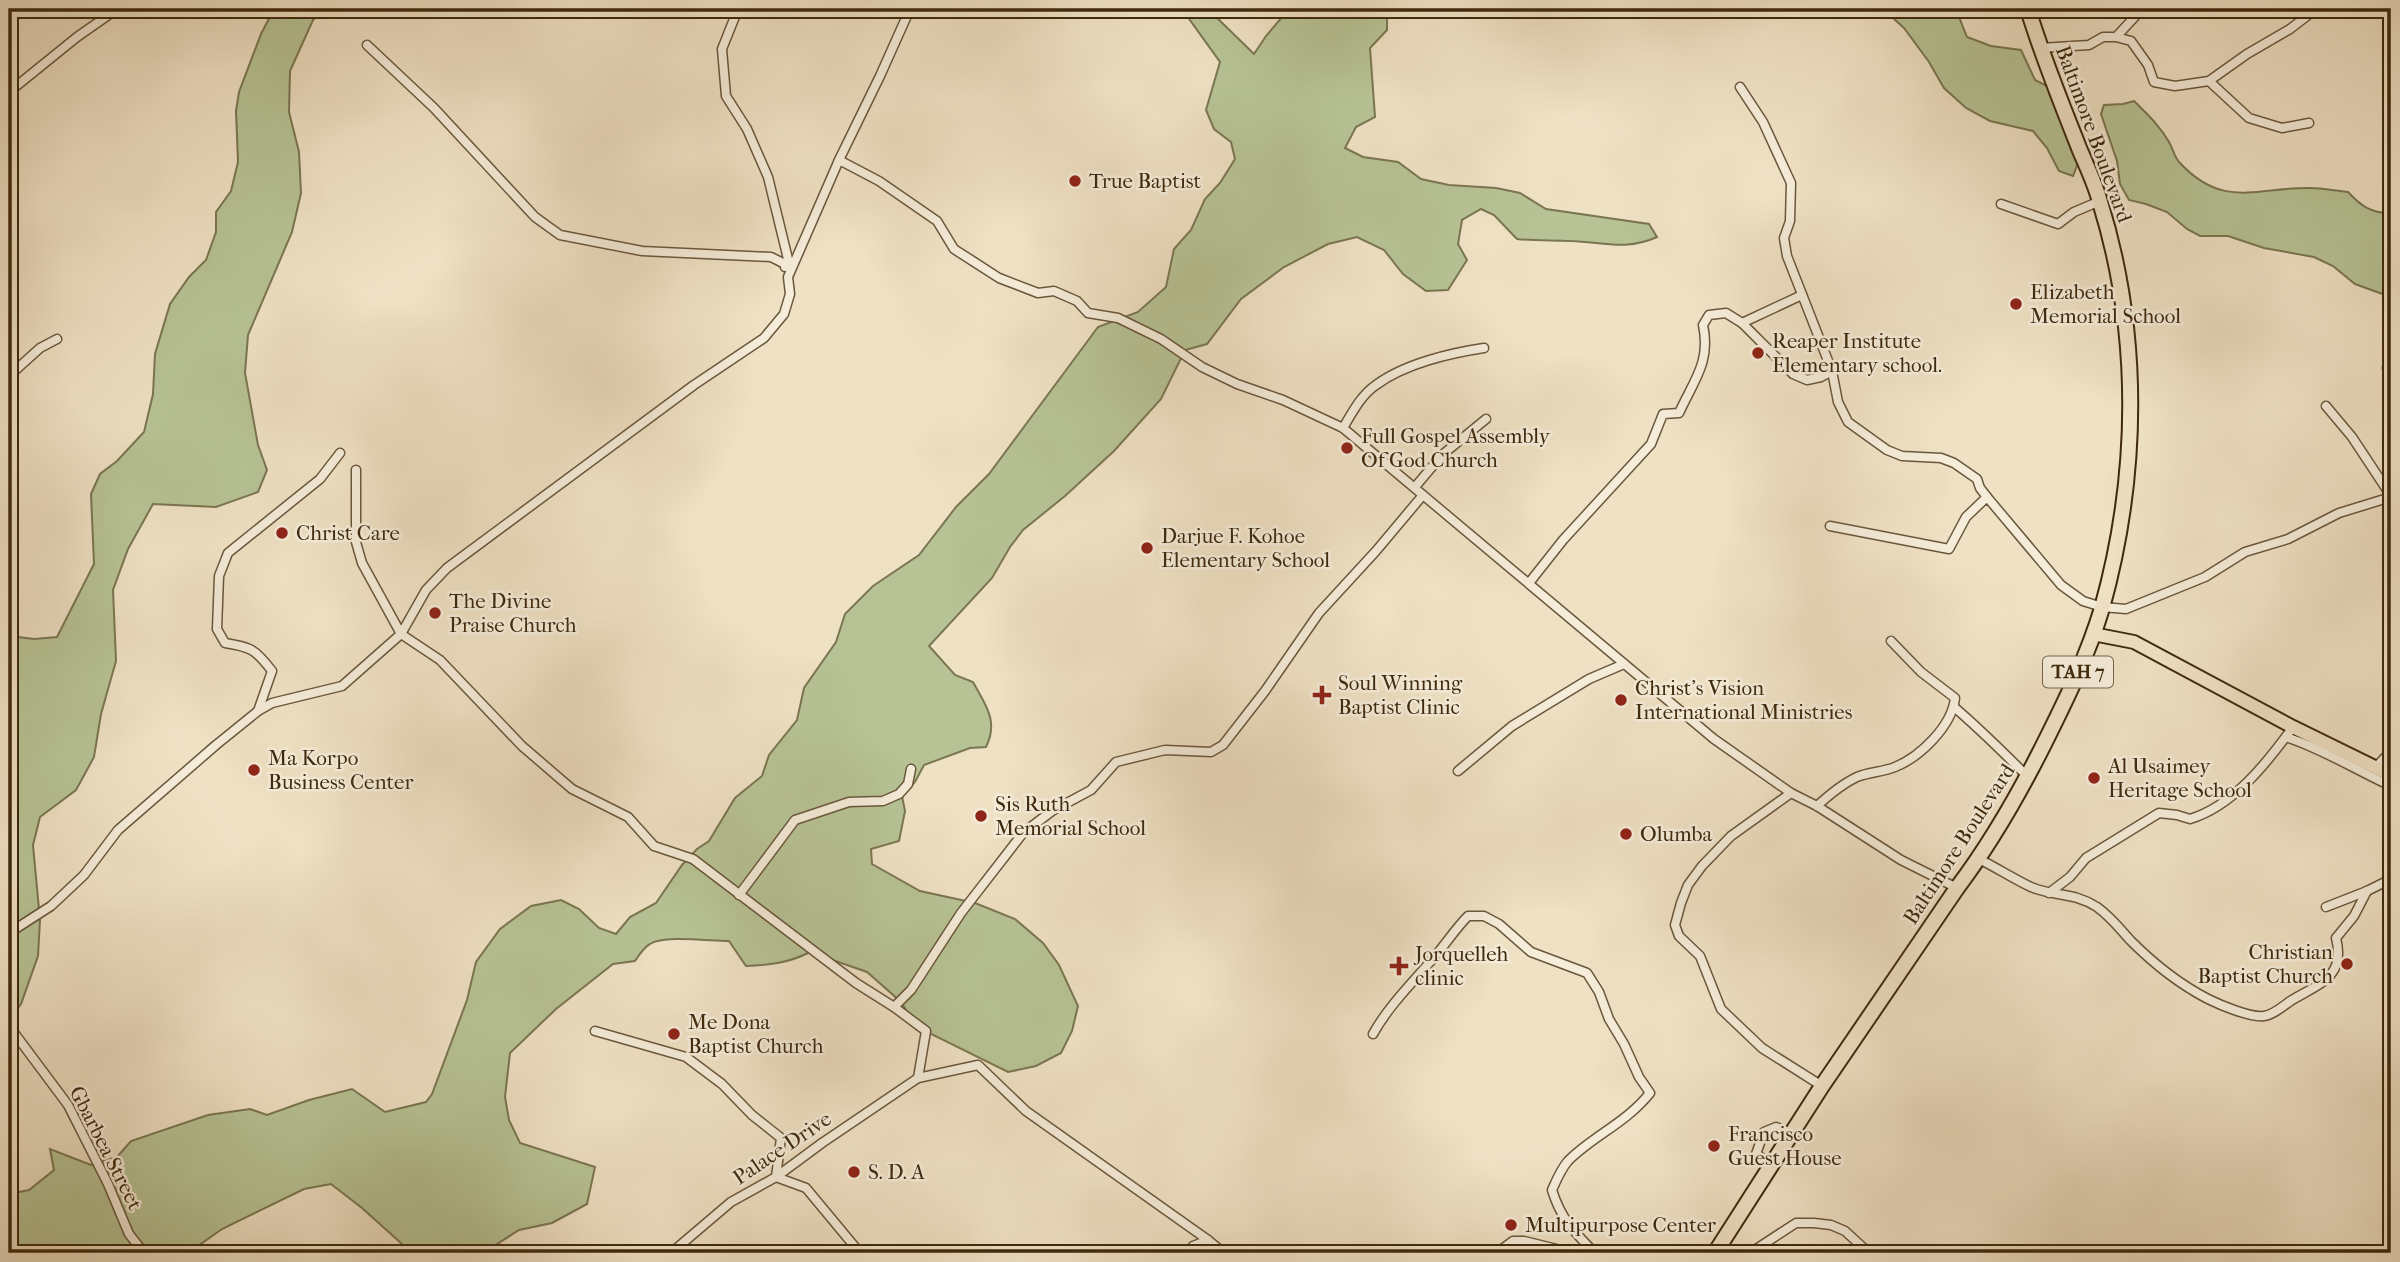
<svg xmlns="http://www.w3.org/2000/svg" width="2400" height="1262" viewBox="0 0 2400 1262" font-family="'IM FELL French Canon',serif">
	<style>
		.green { fill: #b7c395; stroke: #7a7651; stroke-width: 2 }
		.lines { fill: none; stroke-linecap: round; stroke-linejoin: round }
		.street-casing { stroke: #6a573b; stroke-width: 11 }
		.primary-casing { stroke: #3e290d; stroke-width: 16 }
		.highway-casing { stroke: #3e290d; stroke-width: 18 }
		.street { stroke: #f5ecd9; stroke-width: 8 }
		.primary { stroke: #efe1c4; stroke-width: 12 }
		.highway { stroke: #efe1c4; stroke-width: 14 }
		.poi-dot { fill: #8f2418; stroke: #f5ecd9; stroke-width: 2.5 }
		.labels { text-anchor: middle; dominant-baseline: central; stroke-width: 5; stroke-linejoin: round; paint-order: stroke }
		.shield { fill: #f5ecd9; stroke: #75644a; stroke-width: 2 }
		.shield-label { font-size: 19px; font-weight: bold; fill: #3e290d }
		.street-label { font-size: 21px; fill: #3e290d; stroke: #f5ecd9 }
		.poi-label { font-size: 21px; fill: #3e290d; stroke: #f5ecd9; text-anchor: start }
	</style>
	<rect width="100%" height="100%" fill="#efe1c4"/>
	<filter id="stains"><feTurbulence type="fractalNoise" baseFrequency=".00286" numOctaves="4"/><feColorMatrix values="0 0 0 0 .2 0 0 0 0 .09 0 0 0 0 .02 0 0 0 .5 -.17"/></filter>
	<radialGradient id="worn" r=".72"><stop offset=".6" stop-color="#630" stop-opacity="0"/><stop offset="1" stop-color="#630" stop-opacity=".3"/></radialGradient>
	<g class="green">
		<polygon points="274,9 324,9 313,20 290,71 289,112 299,152 301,193 292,232 248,335 245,373 258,445 267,470 258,492 216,507 153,504 128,549 113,590 116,661 101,714 94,757 76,790 40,817 33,845 40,920 38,956 21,1004 9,1019 9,636 34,639 57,637 94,564 91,494 100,474 117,461 144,432 153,394 155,354 170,304 189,277 206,260 216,232 216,212 231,191 238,162 236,111 239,92 261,34"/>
		<path d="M1182 9H1212V13L1254 54 1266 36 1289 9H1387V30L1370 48 1375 117 1356 127 1345 148 1363 157 1398 162 1421 179 1449 185 1496 188 1520 193 1546 209 1649 224 1657 237C1626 251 1603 242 1571 241 1553 240 1535 241 1517 239L1494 215 1481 209 1462 220 1458 244 1467 260 1448 290 1426 291 1403 274 1384 250 1357 237 1328 244 1284 267 1241 299 1207 344 1185 350 1161 399 1114 451 1065 496 1023 530 1010 547 992 578 929 646 955 675 973 682C985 704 999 721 986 747L970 748 924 765 915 782 902 796 905 811 899 841 871 849 872 864 920 891 975 903 1015 919 1043 943 1059 965 1078 1006 1072 1031 1061 1053 1036 1066 1008 1072 929 1033 911 1018 901 1002 867 972 810 952C789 963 769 965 746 966L729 941C709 941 664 935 650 944 644 947 639 955 635 961L613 964 556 1009 510 1053 505 1097 509 1120 520 1143 595 1167 587 1204 552 1223 519 1230 483 1253H412L362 1208 331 1184 304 1189 222 1229 198 1246 194 1253H9V1194L29 1190 54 1170 50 1149 91 1165 117 1157 131 1141 208 1115 250 1109 267 1115 309 1100 352 1089 385 1112 426 1102 432 1094 467 1000 476 962 500 929 531 906 561 900 579 909 599 928 616 934 630 917 656 903 682 865 697 849 709 841 735 798 762 776 769 755 797 720 804 688 836 642 845 614 873 586 919 555 956 507 989 474 1098 327 1138 312 1166 287 1174 249 1191 230 1205 199 1220 183 1235 159 1231 142 1214 129 1206 110 1220 62Z"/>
		<polygon points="1883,9 1967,9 1959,17 1967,37 1991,46 2021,50 2035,80 2045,85 2061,88 2083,150 2073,176 2059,171 2047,148 2033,131 1990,121 1966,108 1944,88 1929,62 1904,28"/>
		<path d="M2134 101C2147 114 2160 126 2169 142 2173 149 2174 156 2179 162 2223 210 2257 187 2310 188 2323 188 2336 191 2348 192 2362 207 2370 212 2391 214V297L2355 284 2333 266 2314 257 2264 248 2228 236H2200L2187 229 2167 212 2146 204 2129 200 2120 184 2117 161 2101 114 2104 105 2123 104Z"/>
	</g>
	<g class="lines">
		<defs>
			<g id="street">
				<polyline points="738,9 722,49 726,96 747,129 768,177 788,259 785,264 785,267"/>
				<polyline points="2116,37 2142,9"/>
				<polyline points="367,45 434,108 535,217 560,235 642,251 771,257 785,264"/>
				<polyline points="2040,48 2089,45 2103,37 2116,37 2131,41 2148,65 2154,82 2175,86 2209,81 2247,54 2290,29 2316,9"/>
				<polyline points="2209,81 2249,118 2282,128 2309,123"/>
				<polyline points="1740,87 1763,122 1791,183 1790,221 1784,238 1787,256 1832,371 1838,402 1848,422 1887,450 1902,456 1941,458 1954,463 1977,479 1980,488 1987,497"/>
				<polyline points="9,92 77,37 117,9"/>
				<polyline points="839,160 879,181 937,221 954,249 999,278 1038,293 1054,291 1077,301 1088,313 1118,318 1161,339 1202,367 1237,384 1283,400 1343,428 1714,739 1791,793 1817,806 1901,860 1957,888"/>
				<polyline points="2001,204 2058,224 2074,212 2100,201"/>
				<polyline points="1742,323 1802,295"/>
				<polyline points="2387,368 2391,377"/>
				<polyline points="9,376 40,348 57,339"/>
				<polyline points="2326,406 2352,437 2391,496"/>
				<path d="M1343 428C1352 413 1361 395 1376 385 1404 364 1450 353 1484 348"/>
				<polyline points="356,470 356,542 362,563 401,634 440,660 522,746 572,789 628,817 654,846 693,859 856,983 894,1007 926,1031 918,1078 978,1065 1026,1111 1208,1240 1224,1253"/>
				<polyline points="1415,487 1442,455 1486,419"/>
				<polyline points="1830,526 1949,549 1966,517 1987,497 2061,585 2083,601 2102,607 2126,609 2205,577 2245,552 2288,539 2339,513 2391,497"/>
				<path d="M1529 583 1563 540 1651 444 1663 414 1679 413C1694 380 1711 362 1703 325L1709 315 1726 313 1742 323 1793 374 1807 380 1821 377 1832 371"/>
				<path d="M1954 707C1980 729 2004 753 2028 777"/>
				<path d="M258 711 272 671C255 649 251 647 225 643L217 629 219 576 228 553 320 479 340 453"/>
				<path d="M2286 737C2323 749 2356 770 2391 786"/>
				<polyline points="2376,767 2391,751"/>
				<polyline points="1458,771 1512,726 1589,679 1624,664"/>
				<polyline points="1791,793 1731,836 1702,866 1688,885 1681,903 1675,925 1679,936 1700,956 1721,1009 1762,1048 1822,1086"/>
				<path d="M1817 806C1829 795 1842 784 1857 777 1869 772 1883 772 1895 767 1920 757 1952 726 1955 698L1921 672 1891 641"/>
				<path d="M1979 859C1997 868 2014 879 2031 887 2055 897 2074 892 2097 907 2111 917 2120 929 2131 941 2153 963 2181 985 2208 999 2220 1005 2251 1018 2264 1016 2274 1015 2284 1005 2292 1000 2319 984 2346 977 2336 938L2354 916 2367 891"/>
				<path d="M2049 893 2070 877 2086 858 2159 813 2177 815 2190 819C2233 806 2267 763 2293 727"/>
				<polyline points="739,895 795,820 849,802 883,801 899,794 908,784 911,769"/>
				<polyline points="2326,907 2367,891 2391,879"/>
				<polyline points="9,933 51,906 67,891 84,875 118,830 216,745 258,711 272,703 342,686 401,634 426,590 447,568 694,385 764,338 784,314 790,294 788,277 839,160 880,76 910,9"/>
				<polyline points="894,1007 911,990 961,913 1023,833 1052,811 1091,790 1116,762 1165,750 1211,752 1223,745 1265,691 1319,613 1376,551 1423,495"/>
				<polyline points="9,1026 68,1105 108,1184 129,1234 144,1253"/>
				<polyline points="595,1031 686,1057 722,1084 752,1115 781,1138 776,1177 806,1188 860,1253"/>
				<path d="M1373 1034C1388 1007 1410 985 1430 962 1444 947 1454 930 1468 916H1484L1499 924 1531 952 1587 973 1599 992 1609 1019 1624 1044 1639 1077 1650 1093C1625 1124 1594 1135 1568 1161 1561 1169 1556 1181 1552 1190 1561 1219 1574 1232 1595 1253"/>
				<polyline points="1772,1165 1756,1154 1764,1132 1776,1127 1793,1134"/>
				<polyline points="1329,1251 1330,1253"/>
				<polyline points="671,1253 731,1202 776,1177 822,1143 918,1078"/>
				<polyline points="1188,1253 1193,1246 1208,1240"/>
				<polyline points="1497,1253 1513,1241 1524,1241 1573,1253"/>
				<polyline points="1750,1253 1796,1223 1814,1223 1831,1225 1845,1231 1869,1253"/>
			</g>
			<polyline id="primary" points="2093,634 2134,642 2293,727 2391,775"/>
			<path id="highway" d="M1715 1253 1822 1086 1957 888C1991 843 2019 794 2044 744 2066 700 2088 655 2102 608 2139 475 2141 334 2100 202 2095 183 2086 165 2079 148 2061 102 2042 56 2028 9"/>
		</defs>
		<use href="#street" class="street-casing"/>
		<use href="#primary" class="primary-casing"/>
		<use href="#highway" class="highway-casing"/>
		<use href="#street" class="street"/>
		<use href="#primary" class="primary"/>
		<use href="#highway" class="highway"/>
	</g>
	<g class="poi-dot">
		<circle cx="1075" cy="181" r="7"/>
		<circle cx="2016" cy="304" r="7"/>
		<circle cx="1758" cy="353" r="7"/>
		<circle cx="1347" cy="448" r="7"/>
		<circle cx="282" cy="533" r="7"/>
		<circle cx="1147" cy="548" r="7"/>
		<circle cx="435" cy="613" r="7"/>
		<path d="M1318.5 684.5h7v7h7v7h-7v7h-7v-7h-7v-7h7z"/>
		<circle cx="1621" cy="700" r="7"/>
		<circle cx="254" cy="770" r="7"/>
		<circle cx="2094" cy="778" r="7"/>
		<circle cx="981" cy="816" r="7"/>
		<circle cx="1626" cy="834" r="7"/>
		<circle cx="2347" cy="964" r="7"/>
		<path d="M1395.5 955.5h7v7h7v7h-7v7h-7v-7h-7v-7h7z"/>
		<circle cx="674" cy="1034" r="7"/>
		<circle cx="1714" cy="1146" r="7"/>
		<circle cx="854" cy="1172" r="7"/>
		<circle cx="1511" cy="1225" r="7"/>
	</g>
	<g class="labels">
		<rect class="shield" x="2043" y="656.5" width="70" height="31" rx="5"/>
		<g class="shield-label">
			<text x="2078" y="672">TAH 7</text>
		</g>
		<g class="street-label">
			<text transform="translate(2094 134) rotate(70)">Baltimore Boulevard</text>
			<text transform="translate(1959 844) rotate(-57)">Baltimore Boulevard</text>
			<text transform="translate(106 1148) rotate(63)">Gbarbea Street</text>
			<text transform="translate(782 1148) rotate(-34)">Palace Drive</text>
		</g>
		<g class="poi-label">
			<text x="1089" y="181">True Baptist</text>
			<text x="2030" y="292">Elizabeth<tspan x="2030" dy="24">Memorial School</tspan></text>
			<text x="1772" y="341">Reaper Institute<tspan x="1772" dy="24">Elementary school.</tspan></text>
			<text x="1361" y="436">Full Gospel Assembly<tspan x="1361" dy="24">Of God Church</tspan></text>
			<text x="296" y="533">Christ Care</text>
			<text x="1161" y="536">Darjue F. Kohoe<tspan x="1161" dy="24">Elementary School</tspan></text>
			<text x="449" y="601">The Divine<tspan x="449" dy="24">Praise Church</tspan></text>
			<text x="1338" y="683">Soul Winning<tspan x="1338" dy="24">Baptist Clinic</tspan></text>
			<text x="1635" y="688">Christ's Vision<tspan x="1635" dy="24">International Ministries</tspan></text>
			<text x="268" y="758">Ma Korpo<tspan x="268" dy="24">Business Center</tspan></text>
			<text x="2108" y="766">Al Usaimey<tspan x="2108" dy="24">Heritage School</tspan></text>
			<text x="995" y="804">Sis Ruth<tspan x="995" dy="24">Memorial School</tspan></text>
			<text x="1640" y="834">Olumba</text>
			<text x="2333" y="952" text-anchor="end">Christian<tspan x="2333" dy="24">Baptist Church</tspan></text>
			<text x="1415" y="954">Jorquelleh<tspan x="1415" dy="24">clinic</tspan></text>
			<text x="688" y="1022">Me Dona<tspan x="688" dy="24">Baptist Church</tspan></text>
			<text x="1728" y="1134">Francisco<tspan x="1728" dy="24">Guest House</tspan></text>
			<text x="868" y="1172">S. D. A</text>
			<text x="1525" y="1225">Multipurpose Center</text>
		</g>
	</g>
	<rect width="2400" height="1262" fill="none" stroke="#efe1c4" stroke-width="35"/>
	<rect x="10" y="10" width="2379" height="1241" fill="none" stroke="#3e290d" stroke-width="3.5"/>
	<rect x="18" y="18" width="2365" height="1227" fill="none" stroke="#3e290d" stroke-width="2"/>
	<rect width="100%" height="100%" filter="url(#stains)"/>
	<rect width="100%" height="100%" fill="url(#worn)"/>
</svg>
